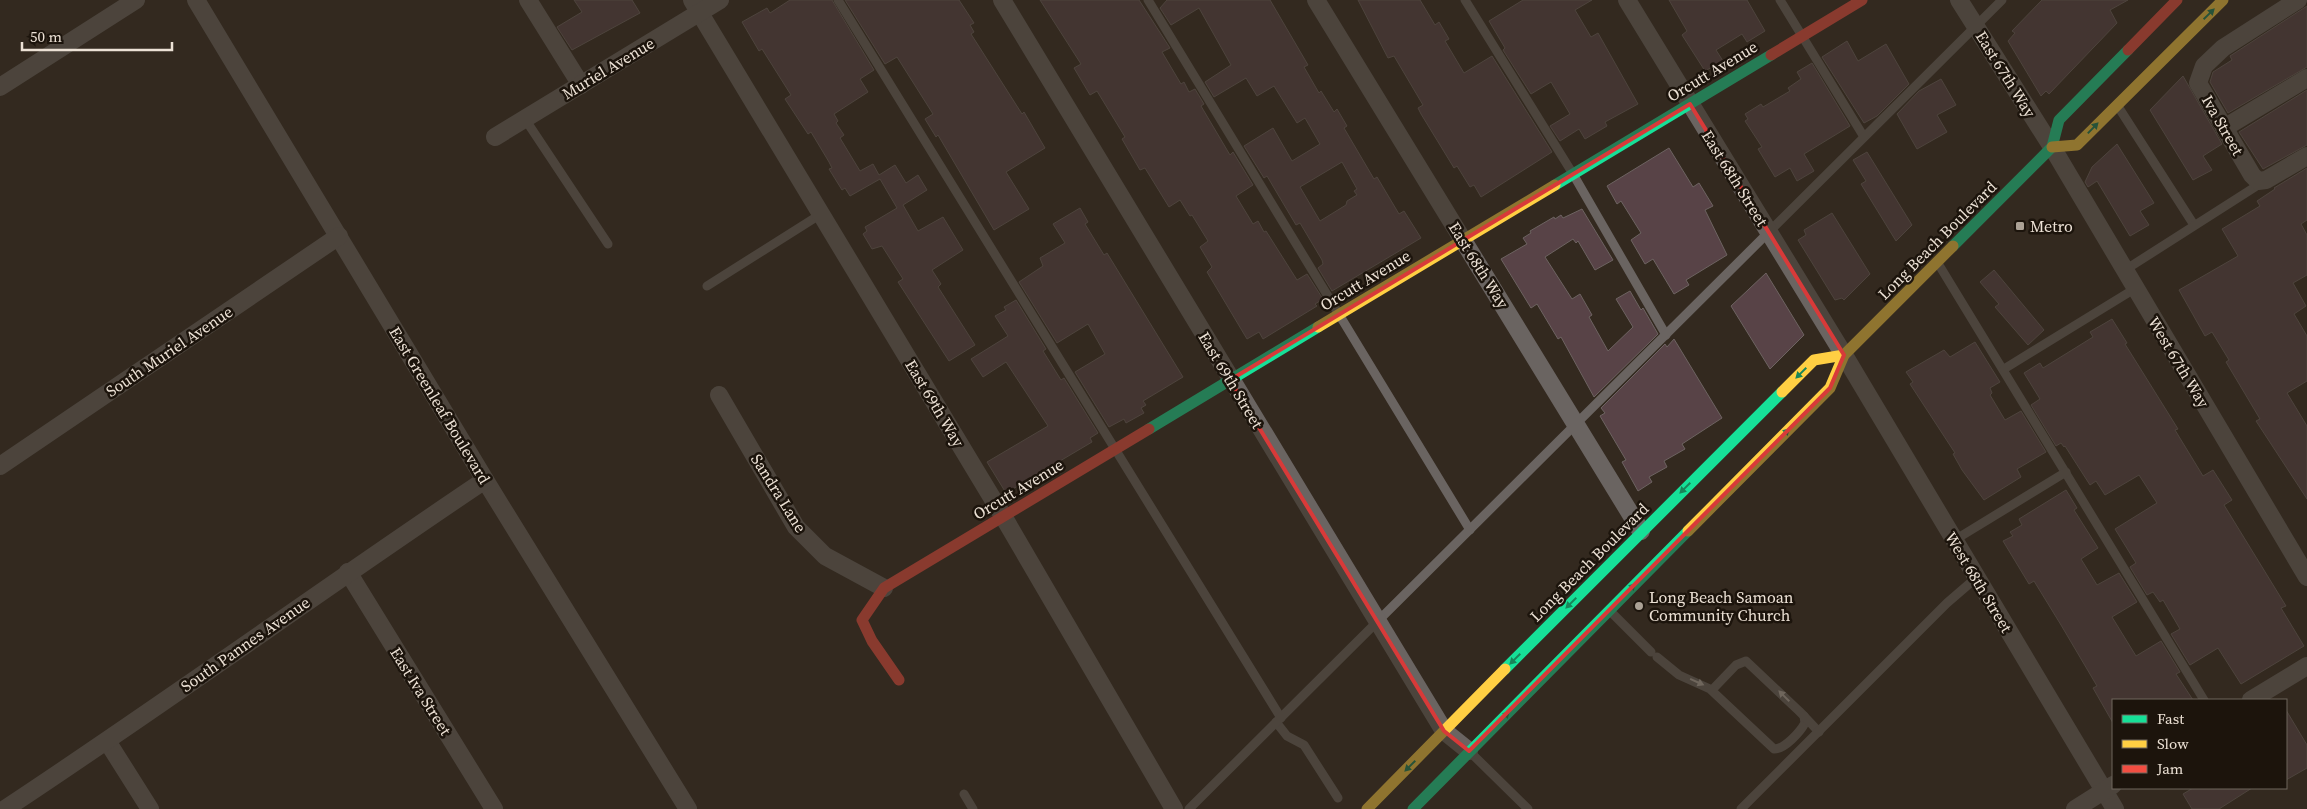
<svg xmlns="http://www.w3.org/2000/svg" width="2307" height="809" viewBox="0 0 2307 809" font-family="'Source Serif 4',serif">
	<style>
		.building { fill: #584347; stroke: #6d6361; fill-rule: evenodd }
		.lines { fill: none; stroke-linecap: round; stroke-linejoin: round }
		.lane { stroke: #6a6461; stroke-width: 9 }
		.street { stroke: #6a6461; stroke-width: 18 }
		.fast { stroke: #16e098; stroke-width: 11 }
		.slow { stroke: #ffcf43; stroke-width: 11 }
		.jam { stroke: #f24e42; stroke-width: 11 }
		.oneway { fill: #198459 }
		.oneway2 { fill: #b8afa7 }
		.marked { fill: none; stroke: #d83a39; stroke-width: 4; stroke-linejoin: round }
		.poi-dot { fill: #aba195; stroke: #1c140c; stroke-width: 2 }
		.labels { text-anchor: middle; dominant-baseline: central; stroke-width: 5; stroke-linejoin: round; paint-order: stroke }
		.street-label { font-size: 16px; fill: #ece1d5; stroke: #1c140c }
		.poi-label { font-size: 16px; fill: #ece1d5; stroke: #1c140c; text-anchor: start }
	</style>
	<rect width="100%" height="100%" fill="#33291f"/>
	<g class="building">
		<polygon points="574,0 632,0 640,13 572,50 557,27 582,12"/>
		<polygon points="790,0 832,0 874,70 860,79 868,92 834,114 838,121 836,123 844,135 840,138 860,171 873,164 879,175 895,165 906,183 918,175 927,190 903,205 918,231 943,217 963,250 932,270 941,284 938,287 975,345 949,361 898,282 903,279 882,246 872,249 863,234 867,231 865,227 897,208 880,179 850,196 845,188 842,190 829,169 832,168 829,162 811,132 808,134 785,99 791,95 762,49 759,51 742,22 767,8 770,13"/>
		<polygon points="845,0 959,0 974,23 970,25 974,32 971,34 1022,114 1024,112 1045,148 1006,172 1029,209 994,230 938,135 936,137 925,119 933,114 897,57 885,64"/>
		<polygon points="1040,0 1139,0 1170,48 1162,52 1181,84 1184,82 1189,92 1195,89 1204,104 1201,106 1230,155 1233,152 1253,185 1236,196 1253,224 1258,221 1264,232 1266,231 1297,280 1307,274 1323,299 1315,304 1317,306 1263,339 1259,332 1247,339 1207,272 1212,267 1200,247 1208,241 1192,215 1190,216 1180,200 1169,207 1145,168 1140,170 1122,139 1125,137 1097,91 1090,95 1074,68 1081,64"/>
		<path d="M1167 0H1270L1308 65 1304 67 1319 93 1321 91 1334 112 1337 109 1347 126 1344 128 1374 179 1377 177 1399 214 1404 211 1421 238 1332 291 1318 268 1323 264 1322 260 1300 223 1296 225 1267 176 1264 178 1244 146 1273 128 1292 161 1320 144 1305 118 1297 123 1274 86 1257 96 1246 78 1214 97 1205 82 1231 65 1199 8 1171 25 1160 8ZM1342 162 1357 189 1354 191 1357 195 1347 201 1346 205 1320 221 1300 187Z"/>
		<polygon points="1358,0 1420,0 1435,25 1439,22 1449,39 1445,41 1464,73 1492,56 1552,152 1481,197 1474,185 1470,187 1457,166 1454,168 1421,114 1418,108 1423,105 1394,56 1388,58"/>
		<polygon points="1523,0 1592,0 1575,10 1591,37 1598,33 1638,104 1605,122 1607,126 1585,139 1579,129 1560,141 1550,126 1570,114 1551,82 1531,94 1503,50 1505,48 1489,21"/>
		<polygon points="1669,0 1747,0 1765,31 1747,42 1742,34 1716,50 1723,61 1705,71 1682,35 1687,31"/>
		<polygon points="2042,0 2128,0 2110,10 2117,23 2049,94 2046,91 2041,96 2008,41 2015,33 2012,31"/>
		<polygon points="2307,6 2307,67 2228,113 2210,82 2213,72 2232,60 2230,56"/>
		<polygon points="1847,41 1858,61 1886,44 1909,84 1877,116 1864,123 1822,57"/>
		<polygon points="1812,63 1850,126 1804,154 1814,171 1797,181 1790,168 1775,177 1758,149 1762,147 1745,121 1748,119 1745,114 1761,104 1763,107 1790,91 1788,88 1801,79 1797,72"/>
		<polygon points="2183,76 2222,144 2203,156 2212,170 2193,180 2150,110"/>
		<polygon points="1941,79 1956,105 1937,115 1947,132 1917,149 1897,114 1919,91"/>
		<polygon points="2307,90 2307,145 2263,169 2239,132"/>
		<polygon points="2117,144 2154,203 2140,211 2149,225 2130,236 2097,181 2088,187 2085,182 2092,167"/>
		<polygon points="1669,148 1693,187 1699,183 1713,206 1705,210 1727,255 1686,280 1689,285 1674,294 1653,259 1645,264 1631,240 1641,233 1621,201 1617,204 1607,186"/>
		<polygon points="1867,152 1912,225 1896,241 1861,184 1866,181 1853,160"/>
		<polygon points="2307,168 2307,220 2301,224 2307,235 2307,275 2293,283 2306,306 2294,314 2307,336 2307,381 2287,393 2307,426 2307,499 2256,421 2260,419 2226,362 2229,360 2212,332 2205,336 2179,290 2238,256 2222,229 2260,206 2257,201 2275,189 2274,188"/>
		<polygon points="1080,208 1088,222 1085,224 1104,255 1107,253 1183,377 1143,401 1146,405 1141,408 1144,413 1126,423 1124,419 1109,427 1075,372 1105,354 1088,324 1057,343 1019,282 1043,266 1040,258 1065,243 1053,224"/>
		<polygon points="1582,209 1613,260 1595,270 1578,241 1576,243 1573,239 1545,257 1572,299 1580,294 1592,315 1589,317 1608,351 1633,327 1616,299 1630,291 1641,310 1643,308 1658,334 1594,397 1561,337 1558,339 1537,304 1531,308 1501,259 1527,244 1523,238 1531,233 1530,231 1554,217 1555,219 1561,215 1563,218"/>
		<polygon points="1832,213 1870,274 1844,300 1842,298 1835,300 1798,240 1806,235 1804,230"/>
		<polygon points="1994,270 2044,330 2028,345 1995,307 1999,304 1980,282"/>
		<polygon points="1766,273 1804,335 1770,369 1731,306"/>
		<polygon points="1016,300 1046,349 1043,351 1061,380 1064,378 1098,433 1090,438 1092,442 1006,493 987,462 1048,426 1006,362 983,377 971,359 1008,336 995,316 1006,310 1004,307"/>
		<polygon points="2112,319 2127,343 2125,344 2178,429 2175,430 2203,476 2213,470 2232,500 2224,505 2286,606 2281,608 2304,646 2241,684 2218,648 2190,665 2171,634 2180,629 2163,600 2160,602 2153,592 2147,595 2130,567 2136,563 2115,529 2157,503 2139,475 2105,495 2096,481 2090,485 2065,446 2064,447 2061,443 2056,446 2031,405 2040,399 2024,373 2040,363 2043,368 2093,337 2090,332"/>
		<polygon points="1674,339 1722,418 1682,444 1685,449 1664,461 1667,467 1649,477 1652,482 1638,491 1622,462 1626,460 1600,416 1605,413 1601,408 1665,344 1667,347"/>
		<polygon points="1975,342 2000,382 1990,388 1992,393 1990,395 2005,420 2021,411 2046,452 2017,469 2021,477 1984,500 1962,470 1953,454 1955,453 1910,384 1913,382 1906,372 1944,350 1950,357"/>
		<polygon points="2066,490 2077,508 2074,510 2098,548 2081,559 2097,585 2119,573 2137,602 2112,617 2136,656 2161,641 2180,672 2176,674 2193,700 2113,700 2113,723 2093,688 2097,686 2061,625 2034,581 2029,584 2003,541 2013,536 2010,532 2022,525 2019,519"/>
		<polygon points="2286,710 2307,745 2307,768 2286,780"/>
		<polygon points="2193,788 2252,788 2219,809 2192,809 2183,794"/>
	</g>
	<g class="lines">
		<g class="lane">
			<polyline points="838,0 1281,718"/>
			<polyline points="1148,0 1470,530"/>
			<polyline points="1465,0 1573,174 1666,335"/>
			<polyline points="1780,0 1864,137"/>
			<polyline points="2119,108 2194,225"/>
			<polyline points="525,119 608,244"/>
			<polyline points="1939,265 2204,700"/>
			<polyline points="2125,270 2255,187 2258,181"/>
			<polyline points="707,286 821,214"/>
			<polyline points="2004,369 2136,288"/>
			<polyline points="1953,541 2066,472"/>
			<polyline points="1611,612 1651,652"/>
			<path d="M1657 657 1679 675 1710 689 1774 749C1785 749 1800 732 1805 723L1804 716 1799 711 1746 661 1736 665 1712 690"/>
			<polyline points="1804,716 1819,732"/>
			<polyline points="1276,722 1287,736 1304,745 1338,798"/>
			<polyline points="1471,753 1528,809"/>
			<polyline points="964,794 973,809"/>
			<polyline points="1189,809 2002,0"/>
			<polyline points="1741,809 1947,603 1976,578"/>
		</g>
		<g class="street">
			<polyline points="196,0 485,480 688,809"/>
			<polyline points="528,0 581,85"/>
			<polyline points="692,0 1003,516 1174,809"/>
			<polyline points="1002,0 1444,731 1469,751"/>
			<polyline points="1316,0 1641,531"/>
			<polyline points="1627,0 1844,355 2115,809"/>
			<polyline points="1959,0 2052,147 2307,577"/>
			<polyline points="2298,0 2223,48 2204,66 2198,83 2252,175 2258,181 2266,180 2307,156"/>
			<polyline points="0,87 136,0"/>
			<polyline points="2224,128 2307,78"/>
			<polyline points="495,137 720,0"/>
			<polyline points="719,395 796,527 825,556 884,588"/>
			<polyline points="0,466 339,236"/>
			<polyline points="348,572 494,809"/>
			<polyline points="2251,700 2307,666"/>
			<polyline points="107,741 150,809"/>
			<path d="M5 809C167 702 324 588 485 480"/>
			<polyline points="2075,809 2113,785"/>
		</g>
		<g class="fast">
			<polyline points="1555,185 1771,55"/>
			<polyline points="1953,246 2052,147 2059,120 2128,50"/>
			<polyline points="1149,429 1318,327"/>
			<polyline points="1505,669 1782,392"/>
			<polyline points="1413,809 1688,531"/>
		</g>
		<g class="slow">
			<polyline points="2052,147 2077,145 2223,0"/>
			<polyline points="1318,327 1555,185"/>
			<polyline points="1782,392 1814,360 1844,355"/>
			<polyline points="1688,531 1830,388 1844,355 1953,246"/>
			<polyline points="1367,809 1505,669"/>
		</g>
		<g class="jam">
			<polyline points="2128,50 2177,0"/>
			<polyline points="1771,55 1862,0"/>
			<polyline points="899,680 872,641 862,620 884,588 1149,429"/>
		</g>
	</g>
	<defs><path id="oneway-solid" d="M-6-.8H1V-3.2L6.5 0L1 3.2V.8H-6Z" transform="scale(1.25)"/></defs>
	<g class="oneway">
		<use href="#oneway-solid" transform="translate(2209 14) rotate(-44)"/>
		<use href="#oneway-solid" transform="translate(2093 128) rotate(-46)"/>
		<use href="#oneway-solid" transform="translate(1801 373) rotate(135)"/>
		<use href="#oneway-solid" transform="translate(1784 434) rotate(-45)"/>
		<use href="#oneway-solid" transform="translate(1685 488) rotate(135)"/>
		<use href="#oneway-solid" transform="translate(1630 589) rotate(-45)"/>
		<use href="#oneway-solid" transform="translate(1571 603) rotate(135)"/>
		<use href="#oneway-solid" transform="translate(1515 659) rotate(135)"/>
		<use href="#oneway-solid" transform="translate(1504 717) rotate(-45)"/>
		<use href="#oneway-solid" transform="translate(1410 766) rotate(135)"/>
	</g>
	<g class="oneway2">
		<use href="#oneway-solid" transform="translate(1697 682) rotate(24)"/>
		<use href="#oneway-solid" transform="translate(1784 696) rotate(-135)"/>
	</g>
	<path d="M0 0H2307V809H0ZM1690 104 1844 355 1830 388 1469 751 1444 731 1230 380Z" fill="#33291f" fill-opacity=".55" fill-rule="evenodd"/>
	<path class="marked" d="M1690 104 1844 355 1830 388 1469 751 1444 731 1230 380Z"/>
	<g class="poi-dot">
		<rect x="2015" y="221" width="10" height="10" rx="2.5"/>
		<circle cx="1639" cy="606" r="5"/>
	</g>
	<g class="labels">
		<g class="street-label">
			<text transform="translate(608 68) rotate(-31)">Muriel Avenue</text>
			<text transform="translate(1712 71) rotate(-31)">Orcutt Avenue</text>
			<text transform="translate(2006 74) rotate(58)">East 67th Way</text>
			<text transform="translate(2223 125) rotate(60)">Iva Street</text>
			<text transform="translate(1735 178) rotate(58)">East 68th Street</text>
			<text transform="translate(1937 240) rotate(-45)">Long Beach Boulevard</text>
			<text transform="translate(1479 265) rotate(58)">East 68th Way</text>
			<text transform="translate(1365 280) rotate(-31)">Orcutt Avenue</text>
			<text transform="translate(169 351) rotate(-34)">South Muriel Avenue</text>
			<text transform="translate(2179 362) rotate(59)">West 67th Way</text>
			<text transform="translate(1231 380) rotate(59)">East 69th Street</text>
			<text transform="translate(935 403) rotate(59)">East 69th Way</text>
			<text transform="translate(440 405) rotate(59)">East Greenleaf Boulevard</text>
			<text transform="translate(1018 489) rotate(-31)">Orcutt Avenue</text>
			<text transform="translate(779 493) rotate(58)">Sandra Lane</text>
			<text transform="translate(1589 562) rotate(-45)">Long Beach Boulevard</text>
			<text transform="translate(1979 582) rotate(59)">West 68th Street</text>
			<text transform="translate(245 644) rotate(-35)">South Pannes Avenue</text>
			<text transform="translate(421 691) rotate(58)">East Iva Street</text>
		</g>
		<g class="poi-label">
			<text x="2030" y="226">Metro</text>
			<text x="1649" y="597">Long Beach Samoan<tspan x="1649" dy="18">Community Church</tspan></text>
		</g>
	</g>
	<rect x="2112" y="699" width="175" height="90" fill="#1c140c" stroke="#6f665c"/>
	<rect x="2122" y="715" width="25" height="8" fill="#16e098" stroke="#6f665c"/>
	<text x="2157" y="724" font-size="15" fill="#ece1d5">Fast</text>
	<rect x="2122" y="740" width="25" height="8" fill="#ffcf43" stroke="#6f665c"/>
	<text x="2157" y="749" font-size="15" fill="#ece1d5">Slow</text>
	<rect x="2122" y="765" width="25" height="8" fill="#f24e42" stroke="#6f665c"/>
	<text x="2157" y="774" font-size="15" fill="#ece1d5">Jam</text>
	<path d="M22 42v8h150v-8" fill="none" stroke="#ece1d5" stroke-width="2.5"/>
	<text x="30" y="42" font-size="15" fill="#ece1d5" stroke="#1c140c" stroke-width="4" paint-order="stroke">50 m</text>
</svg>
